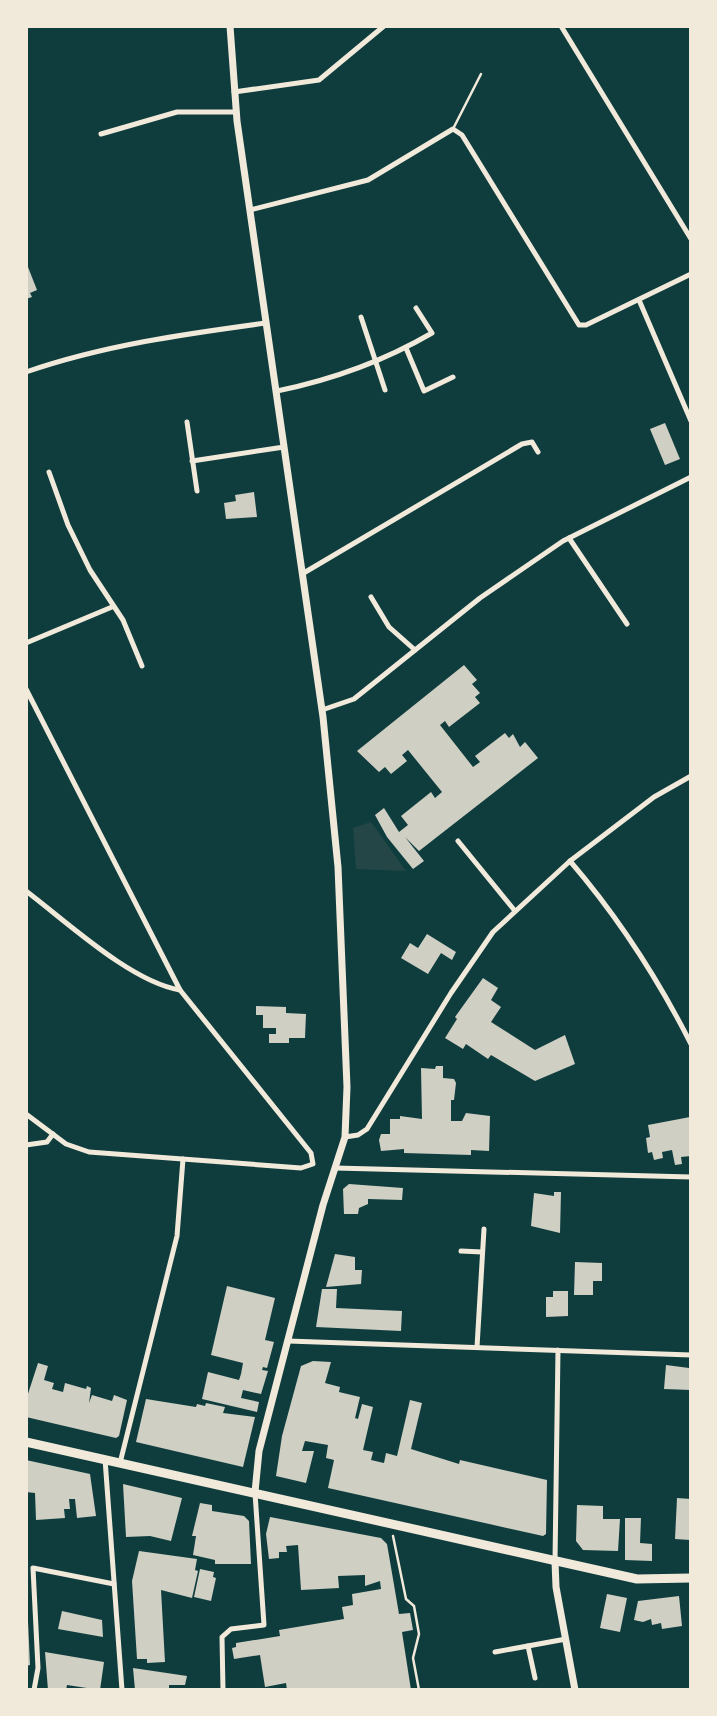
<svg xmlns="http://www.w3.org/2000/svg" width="717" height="1716" viewBox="0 0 717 1716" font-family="'Public Sans',sans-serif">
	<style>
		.green { fill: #244646 }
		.building { fill: #cfcfc3 }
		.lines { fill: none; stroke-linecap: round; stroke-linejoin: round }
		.path { stroke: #f1e9da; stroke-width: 2.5 }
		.service { stroke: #f1e9da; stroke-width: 2.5 }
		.minor { stroke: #f1e9da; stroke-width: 5 }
		.tertiary { stroke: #f1e9da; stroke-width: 7 }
		.primary { stroke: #f1e9da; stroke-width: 9 }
	</style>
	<rect width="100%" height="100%" fill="#0f3d3e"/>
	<polygon class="green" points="371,822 406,871 356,869 353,828"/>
	<g class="building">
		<polygon points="26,262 37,290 30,293 32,297 26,299"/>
		<polygon points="665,423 680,459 665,465 650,429"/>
		<polygon points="254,492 257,517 226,519 224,503 236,501 235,495"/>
		<polygon points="464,665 477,680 472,684 480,693 475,697 480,703 449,727 445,721 440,725 473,767 480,762 475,756 505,733 509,738 513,734 520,747 525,742 538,758 419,851 405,837 424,861 413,869 387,837 375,815 384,808 399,832 408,825 401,816 431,792 435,798 442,792 408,750 402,755 407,761 391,774 385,767 379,772 357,751"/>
		<polygon points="427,934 456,952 452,960 441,953 428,974 401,958 410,943 418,948"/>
		<polygon points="483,978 498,988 491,1000 501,1007 491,1022 535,1050 565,1035 575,1064 535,1081 491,1055 488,1059 466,1044 463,1049 445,1038 457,1019 455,1017"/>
		<polygon points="256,1006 286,1007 286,1013 306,1014 305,1038 289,1038 289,1043 269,1043 269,1034 276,1034 276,1028 263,1028 263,1015 256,1015"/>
		<polygon points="436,1066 443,1066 443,1078 454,1079 456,1083 454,1100 451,1100 451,1121 462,1121 466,1113 490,1116 489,1151 471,1150 471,1155 404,1153 404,1149 381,1151 379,1140 381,1134 390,1134 390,1119 400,1119 400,1116 422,1119 421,1068 435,1069"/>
		<polygon points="690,1117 691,1156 681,1157 682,1164 675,1165 672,1150 662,1152 663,1158 654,1160 652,1152 648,1153 646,1138 650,1137 648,1125"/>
		<polygon points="349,1184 403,1188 402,1200 368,1199 368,1204 359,1208 358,1214 344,1214 343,1189"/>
		<polygon points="554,1192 561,1192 560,1233 531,1226 534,1193 554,1196"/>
		<polygon points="335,1254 355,1257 355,1270 362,1270 361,1284 326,1287"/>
		<polygon points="575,1262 602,1263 602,1281 593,1281 593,1295 574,1295"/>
		<polygon points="227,1286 275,1298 265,1340 274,1342 267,1368 263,1367 262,1370 268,1371 261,1394 243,1390 241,1398 259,1402 257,1412 202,1399 208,1372 239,1380 241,1374 243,1363 211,1355"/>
		<polygon points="322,1289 337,1289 336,1308 402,1311 401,1331 316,1327"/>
		<polygon points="553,1291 568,1291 568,1316 546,1317 546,1297 553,1297"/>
		<polygon points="313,1361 331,1362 325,1383 340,1387 339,1392 360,1397 355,1418 358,1419 362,1404 373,1407 363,1450 373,1452 371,1460 384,1463 386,1453 397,1456 410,1400 422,1403 411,1449 459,1464 460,1460 547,1480 546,1534 543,1536 328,1488 334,1460 326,1458 328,1445 305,1441 302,1451 314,1451 306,1483 276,1476 282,1436 301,1366"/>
		<polygon points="38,1363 48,1366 44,1380 54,1383 52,1389 63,1392 65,1383 86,1389 87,1386 91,1388 89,1403 92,1395 112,1401 114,1395 127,1400 119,1436 116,1438 26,1417 26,1400"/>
		<polygon points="666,1365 689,1368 691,1390 664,1389"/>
		<polygon points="146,1399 196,1407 197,1404 205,1406 206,1403 225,1407 223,1413 255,1417 243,1467 136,1442"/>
		<polygon points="26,1460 90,1474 96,1516 77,1518 75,1499 69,1499 70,1509 64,1509 65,1518 36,1520 35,1493 26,1492"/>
		<polygon points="123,1484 182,1498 171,1541 150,1536 126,1537"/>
		<polygon points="677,1498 691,1499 690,1540 675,1539"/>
		<polygon points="200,1503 212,1505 212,1511 244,1516 249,1521 251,1564 215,1564 215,1560 193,1555 196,1536 192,1536"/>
		<polygon points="577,1505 603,1506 603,1519 620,1519 618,1551 583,1550 576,1541"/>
		<polygon points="270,1517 381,1538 387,1544 399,1614 410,1613 413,1630 402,1632 411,1690 287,1690 286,1683 265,1687 260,1655 234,1659 232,1648 236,1647 236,1643 280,1636 279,1630 344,1619 342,1607 353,1605 352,1594 381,1589 380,1581 365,1586 365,1575 338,1576 339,1588 301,1590 298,1545 286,1546 287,1552 279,1552 279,1558 269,1559 266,1534"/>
		<polygon points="625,1518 641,1518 640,1543 652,1544 652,1561 625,1560"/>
		<polygon points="139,1551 197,1559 195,1570 198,1571 192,1598 161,1590 165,1662 147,1663 147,1659 137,1659 132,1581"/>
		<polygon points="200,1569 214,1572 213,1577 216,1578 211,1601 194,1597"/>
		<polygon points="607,1594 627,1598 620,1632 600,1628"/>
		<polygon points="679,1596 682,1626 662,1629 661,1623 652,1625 651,1619 643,1622 634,1620 638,1601"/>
		<polygon points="62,1611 102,1620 103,1637 58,1629"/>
		<polygon points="26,1621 28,1621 30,1665 26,1666"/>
		<polygon points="45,1652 104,1662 100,1690 67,1685 66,1690 48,1690"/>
		<polygon points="133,1668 187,1676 185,1685 169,1685 169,1690 135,1690"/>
	</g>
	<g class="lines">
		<polyline class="path" points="393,1536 406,1599 414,1606 419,1634 413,1658 419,1690"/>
		<polyline class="service" points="454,127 481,74"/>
		<g class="minor">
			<polyline points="561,26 691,239"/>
			<polyline points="234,92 319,80 384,26"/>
			<polyline points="101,134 177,112 236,112"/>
			<polyline points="250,210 368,180 453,129 462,135 579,325 586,325 691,274"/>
			<polyline points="639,300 691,421"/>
			<polyline points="361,317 385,390"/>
			<polyline points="406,348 424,391 453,377"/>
			<path d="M26 372C104 345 185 334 266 323"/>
			<path d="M277 391C331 380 384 361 432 333L416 308"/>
			<polyline points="187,422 197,491"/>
			<polyline points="192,461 284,447"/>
			<polyline points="49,472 68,525 90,570 123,620 142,666"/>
			<polyline points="569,538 627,624"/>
			<polyline points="302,574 522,444 532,442 538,452"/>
			<polyline points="371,597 389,627 415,650"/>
			<polyline points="26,643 112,607"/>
			<polyline points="26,689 180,990 311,1153 313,1164 301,1168 89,1152 66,1144 26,1114"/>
			<polyline points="322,710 354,699 480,598 563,541 691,477"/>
			<polyline points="458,841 515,911"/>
			<path d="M570 861C619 918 657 977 691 1044"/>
			<path d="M26 891C67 922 131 982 180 990"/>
			<polyline points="345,1137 358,1135 367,1129 451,993 493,932 570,861 654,797 691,776"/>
			<polyline points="26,1145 47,1142 53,1134"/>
			<polyline points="335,1168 691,1177"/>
			<polyline points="461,1251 482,1252"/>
			<polyline points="288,1341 691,1355"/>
			<polyline points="477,1347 484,1229"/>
			<polyline points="105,1459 122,1690"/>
			<polyline points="120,1463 177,1236 183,1159"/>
			<polyline points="555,1561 558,1350"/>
			<polyline points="528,1646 535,1678"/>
			<polyline points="495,1652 566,1639"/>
			<polyline points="34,1690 38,1668 33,1568 114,1584"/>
			<polyline points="223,1690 222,1637 231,1629 264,1625 255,1493"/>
		</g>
		<g class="tertiary">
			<polyline points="230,26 237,121 323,717 338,867 347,1087 345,1137 323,1205 259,1451 255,1492"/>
			<polyline points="555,1561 556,1587 575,1690"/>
		</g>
		<polyline class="primary" points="26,1442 637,1579 691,1578"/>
	</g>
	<rect width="717" height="1716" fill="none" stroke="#f1e9da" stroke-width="56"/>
</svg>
